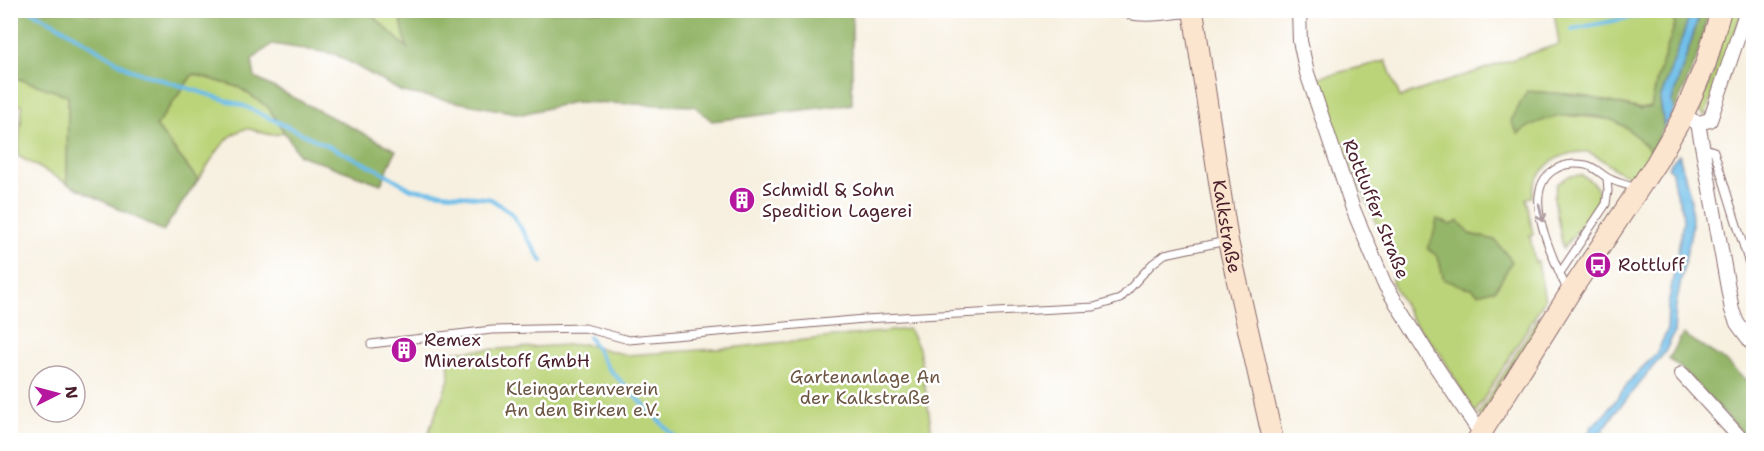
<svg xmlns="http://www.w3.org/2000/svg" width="1764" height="451" viewBox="0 0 1764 451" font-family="'Shantell Sans',sans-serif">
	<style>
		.green { fill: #bbd479; stroke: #827a52; stroke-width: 1.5 }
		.forest { fill: #94b669; stroke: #6f6a4a; stroke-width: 1.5 }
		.water { fill: #6dbee9; stroke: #5c6e8a; stroke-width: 1.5 }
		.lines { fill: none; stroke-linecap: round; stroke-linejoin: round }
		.stream { stroke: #6dbee9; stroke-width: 4 }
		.lane-casing { stroke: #87686a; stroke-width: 9 }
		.street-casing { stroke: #87686a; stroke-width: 16 }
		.secondary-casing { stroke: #87686a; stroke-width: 22 }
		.lane { stroke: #fff; stroke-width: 7 }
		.street { stroke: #fff; stroke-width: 14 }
		.secondary { stroke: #fce5cf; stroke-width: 20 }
		.oneway { stroke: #ae9aa0 }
		.labels { text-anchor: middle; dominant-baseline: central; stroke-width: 5; stroke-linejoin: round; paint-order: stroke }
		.poi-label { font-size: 18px; fill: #4a1f2b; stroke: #fff; text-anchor: start }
		.street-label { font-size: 18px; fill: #4a1f2b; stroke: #fff }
		.park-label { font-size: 18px; fill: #6c5542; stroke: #fff }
	</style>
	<rect width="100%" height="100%" fill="#fff"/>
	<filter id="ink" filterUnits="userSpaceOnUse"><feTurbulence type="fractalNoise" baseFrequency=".0167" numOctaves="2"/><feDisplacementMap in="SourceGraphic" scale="12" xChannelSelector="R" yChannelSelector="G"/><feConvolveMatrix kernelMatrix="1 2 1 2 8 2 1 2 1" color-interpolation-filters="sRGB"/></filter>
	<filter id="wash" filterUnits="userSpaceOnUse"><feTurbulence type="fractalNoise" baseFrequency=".008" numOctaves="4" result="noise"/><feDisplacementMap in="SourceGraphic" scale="24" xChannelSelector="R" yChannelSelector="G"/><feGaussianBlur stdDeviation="1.35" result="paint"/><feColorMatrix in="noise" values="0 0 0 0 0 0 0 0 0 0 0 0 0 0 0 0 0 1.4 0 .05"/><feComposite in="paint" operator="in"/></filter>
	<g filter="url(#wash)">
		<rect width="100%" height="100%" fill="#f7f0e0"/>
		<g class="green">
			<polygon points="368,11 399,11 408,49"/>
			<path d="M1554 11H1671L1670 14 1675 24 1657 79 1652 107 1640 109 1579 95 1527 91 1530 124 1557 116H1581L1614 120 1635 133 1653 151 1636 176C1617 177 1606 158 1587 152 1582 151 1574 153 1569 154 1560 156 1551 161 1545 168 1537 176 1532 185 1532 197L1526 198 1533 235 1530 236 1535 263 1538 262 1545 300 1475 413 1440 353 1411 318 1392 282 1393 264 1368 204 1338 142 1316 78 1386 61 1400 97 1559 44Z"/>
			<polygon points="1728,11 1742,11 1705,116 1700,112 1700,107 1713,74"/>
			<path d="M193 74 238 87 268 107 284 132C268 139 264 131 249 129 228 127 209 165 198 180L156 126Z"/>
			<polygon points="10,76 68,95 67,183 18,156 22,105 11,104"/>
			<path d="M1581 175C1588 179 1596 183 1598 192 1601 205 1571 237 1563 249L1554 199 1557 184 1569 176Z"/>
			<polygon points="1538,318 1542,320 1481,417 1478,415"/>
			<polygon points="909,329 919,348 933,440 431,440 429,431 449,379 448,352 584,344 627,355 729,348"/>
		</g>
		<g class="forest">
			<polygon points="105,11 368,11 407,48 399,11 852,11 852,104 712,121 694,106 574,102 522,114 402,92 335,54 272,44 252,60 255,78 396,150 381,184 299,155 268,107 238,87 193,74 156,126 198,180 163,231 67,183 68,96 11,76 11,11 84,11 98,16"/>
			<path d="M1671 11H1690L1688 21 1660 100 1664 127 1651 151C1640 140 1627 125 1611 120 1581 111 1543 114 1518 134L1511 121 1527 91 1579 95 1640 109 1651 107 1657 79 1675 24 1670 14Z"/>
			<polygon points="1701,11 1709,11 1696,60 1674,112 1672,101"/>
			<path d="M1437 219 1451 225 1459 221 1470 234 1495 240 1512 261 1496 289 1478 294 1472 288C1462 288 1454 282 1444 280L1438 257 1427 248 1433 237Z"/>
			<polygon points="1683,334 1724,360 1742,377 1753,385 1753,440 1749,440 1684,371 1669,359"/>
		</g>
		<g class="water">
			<polygon points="1690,11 1701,11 1700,13 1672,101 1674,112 1664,127 1660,100 1688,21"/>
			<polygon points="1679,154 1691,199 1692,227 1676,305 1674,333 1665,352 1615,413 1596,440 1585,440 1592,426 1606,413 1632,378 1656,354 1667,331 1668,306 1683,222 1682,208 1675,190 1672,172 1668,167"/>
		</g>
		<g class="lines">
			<g class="stream">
				<polyline points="29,10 56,24 131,70 244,106 379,170 411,189 491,199 511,213 542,261"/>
				<polyline points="1572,29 1648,14 1658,10"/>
				<polyline points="589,337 608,368 678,440"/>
			</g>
		</g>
	</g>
	<g filter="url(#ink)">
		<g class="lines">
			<defs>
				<g id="lane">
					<path d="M1118 10C1134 23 1172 15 1192 13"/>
					<polyline points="1702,147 1714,151 1754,280"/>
					<polyline points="1560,273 1606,204 1608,191 1607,178"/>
					<path d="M1567 290C1555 261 1518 192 1554 170 1563 164 1575 163 1586 165 1596 167 1601 175 1610 179 1618 183 1627 185 1636 188"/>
					<polyline points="371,344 492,330 585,328 629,340 864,319 1094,307 1120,299 1152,264 1165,254 1226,241"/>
				</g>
				<g id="street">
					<polyline points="1299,10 1300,41 1307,73 1353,209 1384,283 1429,356 1481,434"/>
					<polyline points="1683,116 1698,123 1732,310 1737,323 1754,346"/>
					<polyline points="1698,123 1710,120 1747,10"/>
					<polyline points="1682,374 1742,440"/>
				</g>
				<g id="secondary">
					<path id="s1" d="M1193 10 1228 241 1273 440"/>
					<polyline points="1477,440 1569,294 1656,163 1683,116 1706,63 1721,10"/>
				</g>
			</defs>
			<use href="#lane" class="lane-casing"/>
			<use href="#street" class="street-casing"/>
			<use href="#secondary" class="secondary-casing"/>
			<use href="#lane" class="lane"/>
			<use href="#street" class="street"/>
			<use href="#secondary" class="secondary"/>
		</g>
		<defs><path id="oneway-shaft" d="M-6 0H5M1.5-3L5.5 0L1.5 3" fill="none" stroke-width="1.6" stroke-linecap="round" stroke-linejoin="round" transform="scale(1.5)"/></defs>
		<use class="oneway" href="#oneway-shaft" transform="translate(1541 213) rotate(77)"/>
	</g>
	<defs>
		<symbol id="building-disc" viewBox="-11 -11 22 22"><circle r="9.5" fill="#b5179e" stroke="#fff"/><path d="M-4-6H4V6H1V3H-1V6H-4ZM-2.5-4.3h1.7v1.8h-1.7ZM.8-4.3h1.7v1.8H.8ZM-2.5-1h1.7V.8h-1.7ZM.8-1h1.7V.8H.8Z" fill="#fff"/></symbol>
		<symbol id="bus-disc" viewBox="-11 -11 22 22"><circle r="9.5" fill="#b5179e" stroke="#fff"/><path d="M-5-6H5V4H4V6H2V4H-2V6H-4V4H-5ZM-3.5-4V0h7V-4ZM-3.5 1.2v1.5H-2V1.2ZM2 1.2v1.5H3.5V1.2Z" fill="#fff"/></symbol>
	</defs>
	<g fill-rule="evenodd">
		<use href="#building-disc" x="727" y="185" width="30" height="30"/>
		<use href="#bus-disc" x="1583" y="250" width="30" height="30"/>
		<use href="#building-disc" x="389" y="335" width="30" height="30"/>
	</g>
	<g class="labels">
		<g class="poi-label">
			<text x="762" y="190">Schmidl &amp; Sohn<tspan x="762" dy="21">Spedition Lagerei</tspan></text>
			<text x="1618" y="265">Rottluff</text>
			<text x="424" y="340">Remex<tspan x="424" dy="21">Mineralstoff GmbH</tspan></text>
		</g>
		<g class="street-label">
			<text transform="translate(1376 209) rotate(68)">Rottluffer Straße</text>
			<text stroke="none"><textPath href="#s1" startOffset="219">Kalkstraße</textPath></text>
		</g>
		<g class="park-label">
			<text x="865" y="377">Gartenanlage An<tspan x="865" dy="21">der Kalkstraße</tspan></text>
			<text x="582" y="389">Kleingartenverein<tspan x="582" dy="21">An den Birken e.V.</tspan></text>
		</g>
	</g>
	<rect width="1764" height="451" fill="none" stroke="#fff" stroke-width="36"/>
	<g transform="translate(57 394) rotate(84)"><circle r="28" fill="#ffffff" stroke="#b7a5aa" stroke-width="1.5"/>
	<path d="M0-4.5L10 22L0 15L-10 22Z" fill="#b5179e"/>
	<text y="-9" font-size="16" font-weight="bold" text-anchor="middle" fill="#4a1f2b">N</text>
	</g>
</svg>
